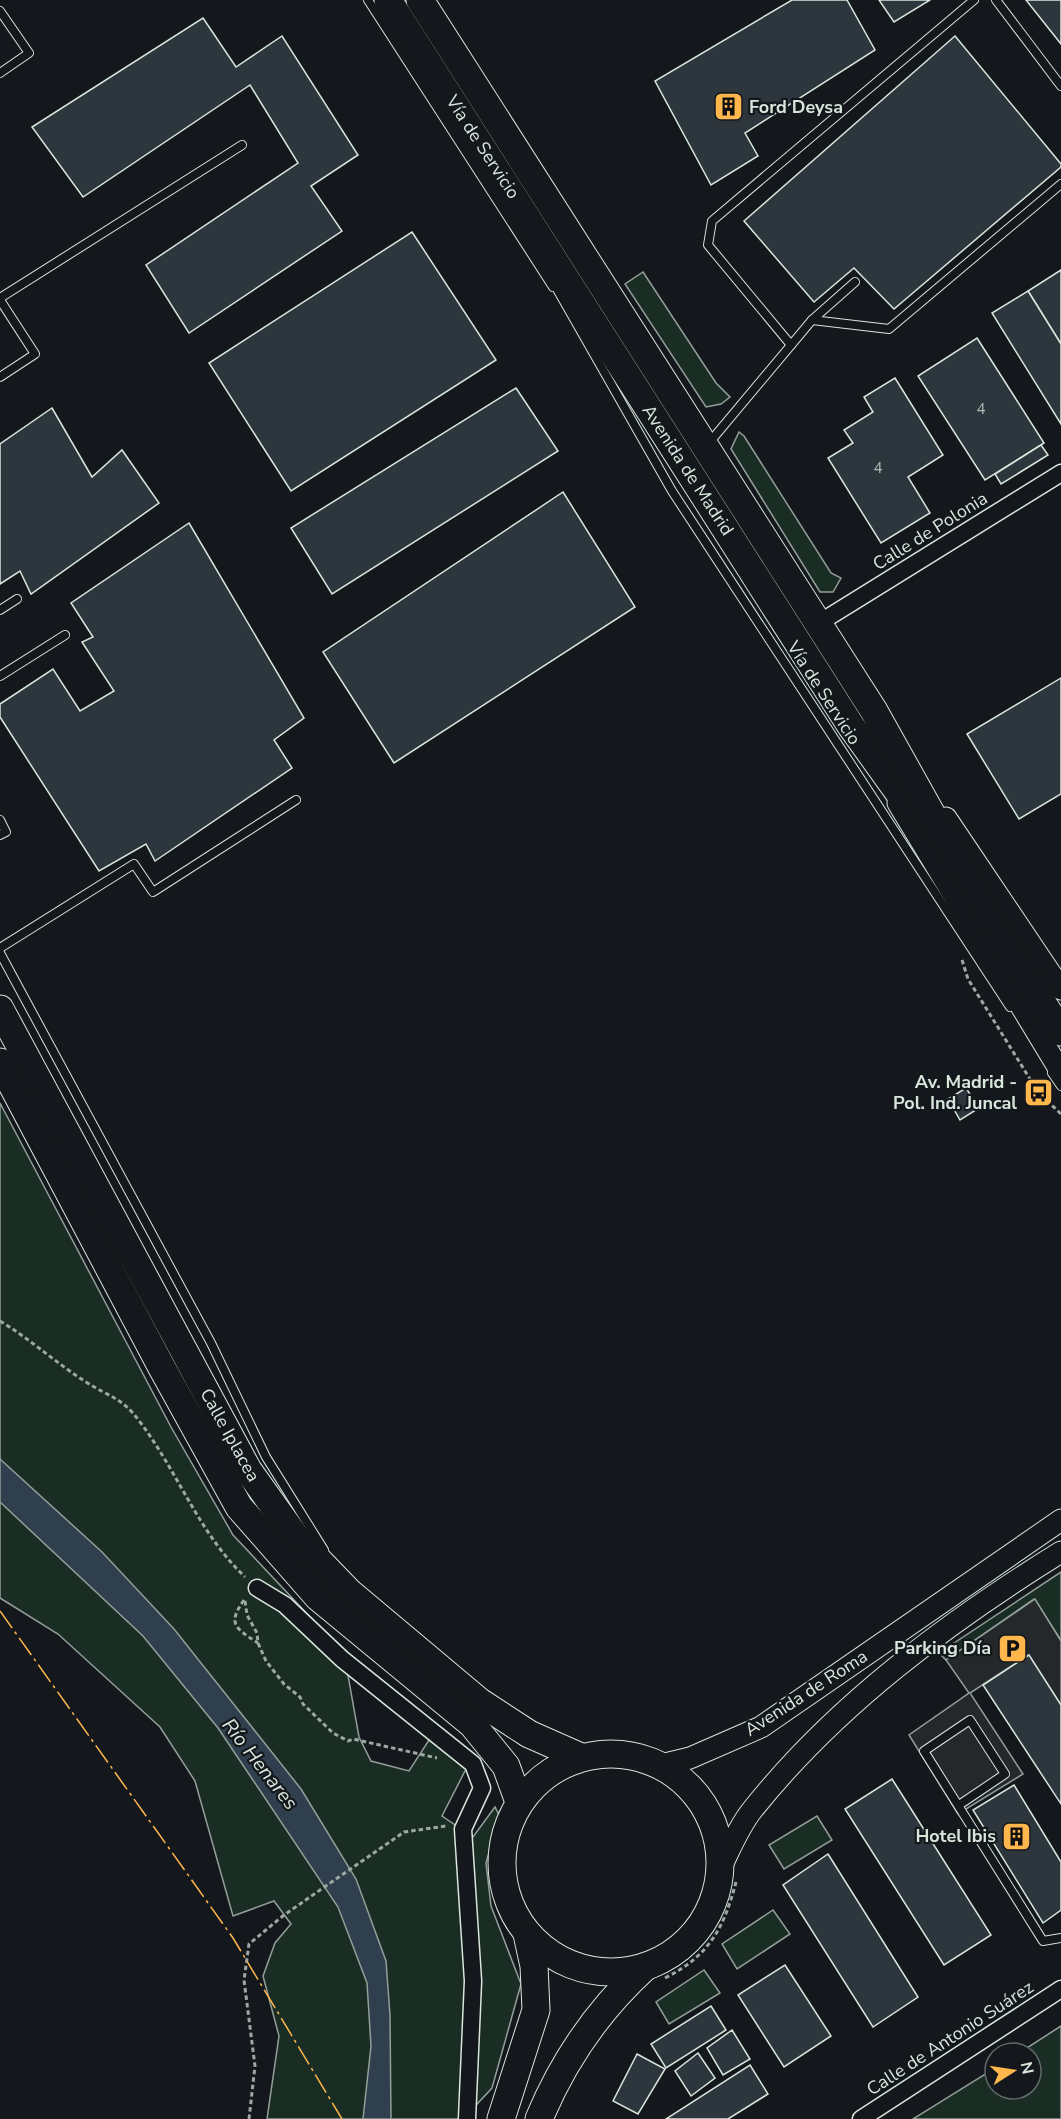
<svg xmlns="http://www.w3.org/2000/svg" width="1061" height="2119" viewBox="0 0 1061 2119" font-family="'Nunito Sans',sans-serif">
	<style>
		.green { fill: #1a2d24; stroke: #939e99; stroke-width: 1.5 }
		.parking { fill: #24282b; stroke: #939e99; stroke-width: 1.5 }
		.water { fill: #2f3f4d; stroke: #939e99; stroke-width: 1.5 }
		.building { fill: #2c363c; stroke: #d8e6dc; stroke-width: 1.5 }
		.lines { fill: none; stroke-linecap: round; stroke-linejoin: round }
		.service-casing { stroke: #d8e6dc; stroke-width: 10 }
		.minor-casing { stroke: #d8e6dc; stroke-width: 19 }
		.tertiary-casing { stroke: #d8e6dc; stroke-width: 23 }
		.primary-casing { stroke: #d8e6dc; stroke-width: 29 }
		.path { stroke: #9da8a2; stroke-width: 3; stroke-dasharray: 4.5 3; stroke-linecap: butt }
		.service { stroke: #14181c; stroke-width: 8 }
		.minor { stroke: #14181c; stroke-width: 16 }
		.tertiary { stroke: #14181c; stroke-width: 21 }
		.primary { stroke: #14181c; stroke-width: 27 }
		.power { stroke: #ffb74d; stroke-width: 1.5; stroke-dasharray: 21 4.5 3 4.5; stroke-linecap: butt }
		.labels { text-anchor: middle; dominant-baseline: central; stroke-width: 4.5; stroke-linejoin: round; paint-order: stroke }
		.number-label { font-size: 15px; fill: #adbab4 }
		.poi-label { font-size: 18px; font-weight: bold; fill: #d8e6dc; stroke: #14181c; text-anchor: end }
		.street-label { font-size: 18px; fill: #d8e6dc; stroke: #14181c }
		.water-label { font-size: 20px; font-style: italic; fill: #d8e6dc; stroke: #14181c }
	</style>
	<rect width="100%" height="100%" fill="#14181c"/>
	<g class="green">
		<polygon points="643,272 716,383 730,397 721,404 706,407 625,284"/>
		<polygon points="739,432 744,436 831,573 841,578 833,592 820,592 731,449"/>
		<polygon points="0,1103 171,1427 233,1535 344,1653 359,1737 371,1761 409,1771 429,1740 466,1769 442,1816 473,1837 495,1807 499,1815 486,1863 491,1906 521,1984 492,2088 463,2119 267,2119 279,2036 263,1976 275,1943 291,1924 274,1901 233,1916 195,1781 160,1727 58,1634 0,1598"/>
		<polygon points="1061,1572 1061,1640 1034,1599 946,1660 939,1653"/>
		<polygon points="817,1816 832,1840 784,1869 769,1845"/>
		<polygon points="773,1910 790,1934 737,1969 722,1944"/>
		<polygon points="704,1970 720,1993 669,2024 656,2002"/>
		<polygon points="1061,2026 1061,2119 913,2119 995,2068 995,2089 1031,2089 1031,2053 1019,2053"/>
	</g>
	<polygon class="parking" points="1035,1599 1061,1641 1061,1705 1028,1655 970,1693 1023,1774 958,1814 909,1735 969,1693 946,1660"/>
	<polygon class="water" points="0,1459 102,1552 174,1629 301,1789 356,1879 386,1961 390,2015 391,2119 363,2119 371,2046 367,1983 338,1907 218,1728 143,1636 0,1502"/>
	<g class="building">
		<polygon points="792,0 847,0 875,50 745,133 758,156 711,185 655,81"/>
		<polygon points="879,0 930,0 894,22"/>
		<polygon points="1026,0 1061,0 1061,44"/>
		<polygon points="203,18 236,67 282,36 358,155 311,186 342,231 189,333 146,265 298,163 250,85 83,197 32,127"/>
		<polygon points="955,36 1061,164 1061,167 894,309 854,268 814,302 744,221"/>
		<polygon points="412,232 496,360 291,491 209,363"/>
		<polygon points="1061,270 1061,344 1028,291"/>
		<polygon points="1028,291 1061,344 1061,424 992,313"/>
		<polygon points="977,338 1044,443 985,480 918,376"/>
		<polygon points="895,378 943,455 908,477 930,513 881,543 828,458 853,443 844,430 873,412 864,397"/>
		<polygon points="516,388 558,451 332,594 291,528"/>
		<polygon points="52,408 92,477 122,450 159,503 31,594 20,571 0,584 0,444"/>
		<polygon points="1041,445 1048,455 1001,484 995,474"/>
		<polygon points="563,492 635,607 394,763 323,652"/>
		<polygon points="189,523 304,718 274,740 292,768 155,861 146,844 99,871 0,717 0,704 53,669 80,711 114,691 82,642 93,637 71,603"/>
		<polygon points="1061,678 1061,794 1019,819 967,734"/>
		<polygon points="966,1088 979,1108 960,1120 948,1099"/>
		<polygon points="1029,1655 1061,1705 1061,1804 983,1685"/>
		<polygon points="892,1779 991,1935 944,1965 845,1809"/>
		<polygon points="1014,1785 1061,1862 1061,1910 1043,1923 973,1810"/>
		<polygon points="828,1854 918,1997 873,2027 783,1885"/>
		<polygon points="785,1965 831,2036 784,2067 738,1995"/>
		<polygon points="711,2006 726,2030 666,2068 651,2044"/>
		<polygon points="732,2030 750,2059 723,2075 707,2048"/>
		<polygon points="698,2053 715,2078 691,2096 675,2071"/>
		<polygon points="637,2054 665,2069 638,2114 613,2101"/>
		<polygon points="750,2065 768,2094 728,2119 666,2119"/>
	</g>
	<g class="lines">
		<defs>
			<g id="service">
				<polyline points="368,0 553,287"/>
				<polyline points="996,0 1061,86"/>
				<polyline points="0,11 29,53 0,73"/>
				<polyline points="553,282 672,491 1010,1007"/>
				<polyline points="0,298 242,145"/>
				<polyline points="0,300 35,354 0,377"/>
				<polyline points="812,320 889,329 1061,184"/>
				<polyline points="791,345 708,245 712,221 974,0"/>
				<polyline points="709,443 812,320 855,282"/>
				<polyline points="0,610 17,599"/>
				<polyline points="0,676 65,635"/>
				<polyline points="0,820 6,832 0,835"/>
				<polyline points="0,948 134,864 153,892 296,800"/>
				<polyline points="0,953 211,1343 266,1457 324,1550"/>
				<polyline points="1052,1073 1061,1086"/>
				<polyline points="959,1805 1005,1774 970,1720 924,1751 1043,1941 1061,1938"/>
			</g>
			<g id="minor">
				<polyline points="819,623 1061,473"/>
				<polyline points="257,1588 285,1605 342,1659 473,1764 482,1788 463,1829 473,1981 467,2119"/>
				<polyline points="861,2119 1061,1989"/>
			</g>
			<g id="tertiary">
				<polyline points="898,803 1061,1072"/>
				<polyline points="946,818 1061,989"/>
				<polyline points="661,1765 690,1758 761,1727 1061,1520"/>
				<path d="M720 1869C730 1849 739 1826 753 1809 836 1705 948 1622 1061 1552"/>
			</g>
			<g id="primary">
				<polyline points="388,0 851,726 914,814"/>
				<polyline points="420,0 874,711 998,933 1061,1032"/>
				<polyline points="0,1009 248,1470 295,1536 349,1592 480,1702 529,1734 581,1757"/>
				<polyline points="0,1062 161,1366 239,1507 318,1597 472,1724 506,1766 519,1802"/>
				<circle cx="611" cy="1863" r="109"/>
				<polyline points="501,2119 536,2010 534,1966 527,1934"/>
				<path d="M539 2119C563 2061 599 2009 645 1967"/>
			</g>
		</defs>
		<use href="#service" class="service-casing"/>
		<use href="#minor" class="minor-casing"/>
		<use href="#tertiary" class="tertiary-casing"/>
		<use href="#primary" class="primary-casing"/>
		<g class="path">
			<polyline points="962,960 968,979 1038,1092 1061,1114"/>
			<path d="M0 1321C30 1339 56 1363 86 1382 109 1397 122 1397 140 1422 178 1472 198 1532 245 1577"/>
			<path d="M244 1600C227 1624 235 1628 258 1643"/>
			<polyline points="245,1601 247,1615 257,1633 258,1643 266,1661 284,1684 300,1697 303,1704 333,1733 348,1741 353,1739 437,1758"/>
			<path d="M665 1978C709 1956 724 1928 736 1882"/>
			<polyline points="249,2119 255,2066 244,1980 249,1944 284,1915 404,1832 446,1826"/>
		</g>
		<use href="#service" class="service"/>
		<use href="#minor" class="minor"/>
		<use href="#tertiary" class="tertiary"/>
		<use href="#primary" class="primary"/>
		<polyline class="power" points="0,1611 233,1938 342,2119"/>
	</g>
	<defs>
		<symbol id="building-square" viewBox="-11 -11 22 22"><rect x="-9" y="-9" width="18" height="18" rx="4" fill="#ffb74d" stroke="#14181c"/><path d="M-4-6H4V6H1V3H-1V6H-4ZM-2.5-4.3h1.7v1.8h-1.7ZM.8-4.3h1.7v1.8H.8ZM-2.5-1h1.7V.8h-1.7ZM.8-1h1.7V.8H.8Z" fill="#111"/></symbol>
		<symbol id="bus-square" viewBox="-11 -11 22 22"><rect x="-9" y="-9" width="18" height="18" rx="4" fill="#ffb74d" stroke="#14181c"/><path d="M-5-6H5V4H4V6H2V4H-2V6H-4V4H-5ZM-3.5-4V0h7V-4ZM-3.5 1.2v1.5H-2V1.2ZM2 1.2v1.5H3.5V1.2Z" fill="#111"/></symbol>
		<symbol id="parking-square" viewBox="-11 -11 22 22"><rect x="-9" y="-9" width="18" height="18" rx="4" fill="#ffb74d" stroke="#14181c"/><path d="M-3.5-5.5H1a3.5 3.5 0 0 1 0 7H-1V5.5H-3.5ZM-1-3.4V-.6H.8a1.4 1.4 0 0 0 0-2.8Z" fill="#111"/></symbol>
	</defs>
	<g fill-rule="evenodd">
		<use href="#building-square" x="712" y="90" width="33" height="33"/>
		<use href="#bus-square" x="1022" y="1076" width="33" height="33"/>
		<use href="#parking-square" x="996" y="1632" width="33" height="33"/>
		<use href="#building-square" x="1000" y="1820" width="33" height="33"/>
	</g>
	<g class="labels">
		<g class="number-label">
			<text x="981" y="409">4</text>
			<text x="878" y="468">4</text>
		</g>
		<g class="poi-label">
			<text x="749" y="107" text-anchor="start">Ford Deysa</text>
			<text x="1017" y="1082">Av. Madrid -<tspan x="1017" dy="21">Pol. Ind. Juncal</tspan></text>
			<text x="991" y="1648">Parking Día</text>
			<text x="996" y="1836">Hotel Ibis</text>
		</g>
		<g class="street-label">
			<text transform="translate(483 147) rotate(57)">Vía de Servicio</text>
			<text transform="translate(688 470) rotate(57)">Avenida de Madrid</text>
			<text transform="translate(930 531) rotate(-32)">Calle de Polonia</text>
			<text transform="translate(824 693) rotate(57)">Vía de Servicio</text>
			<text transform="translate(230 1435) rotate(61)">Calle Iplacea</text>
			<text transform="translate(806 1693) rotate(-33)">Avenida de Roma</text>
			<text transform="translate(950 2038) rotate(-33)">Calle de Antonio Suárez</text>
		</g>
		<g class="water-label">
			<text transform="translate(260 1764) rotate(52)">Río Henares</text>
		</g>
	</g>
	<g transform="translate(1013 2071) rotate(78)"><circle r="28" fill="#14181c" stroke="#626a69" stroke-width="1.5"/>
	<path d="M0-4.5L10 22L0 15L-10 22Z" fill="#ffb74d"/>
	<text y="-9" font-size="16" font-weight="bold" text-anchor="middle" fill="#d8e6dc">N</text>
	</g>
</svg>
